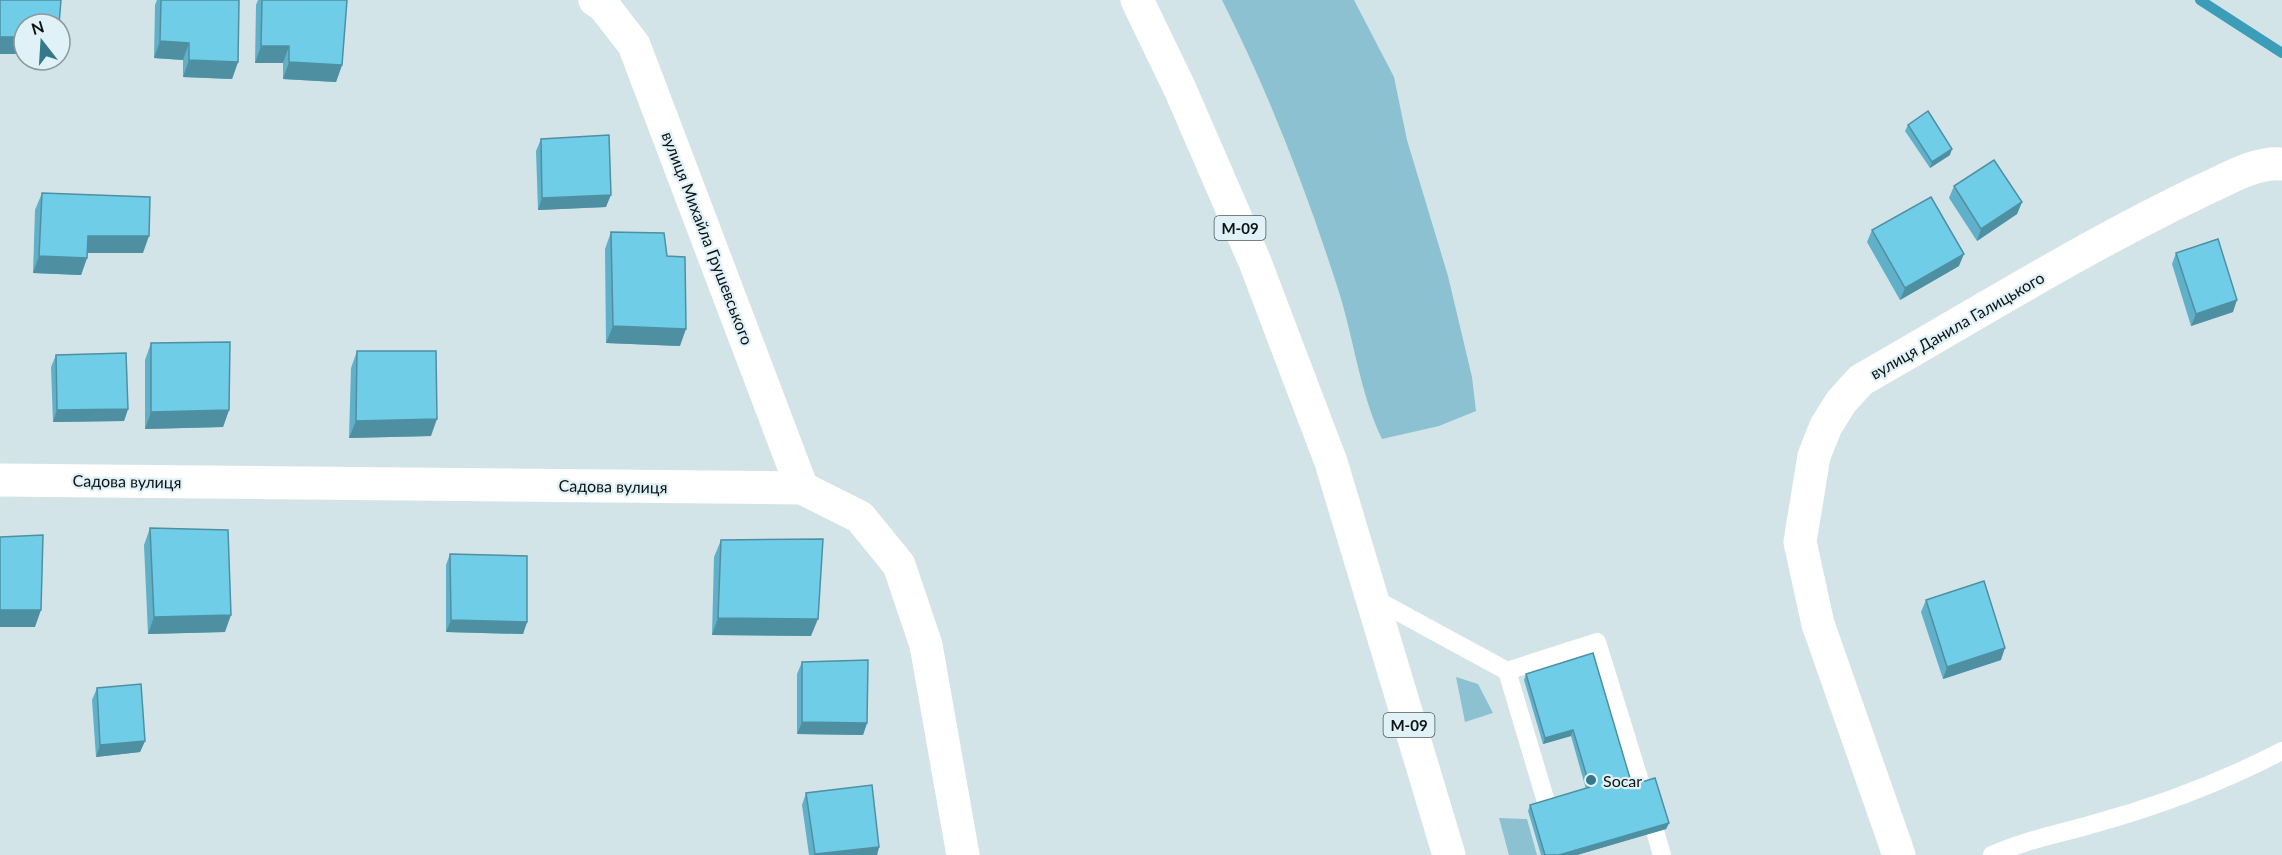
<svg xmlns="http://www.w3.org/2000/svg" width="2282" height="855" viewBox="0 0 2282 855" font-family="Lato,sans-serif">
	<style>
		.green { fill: #8bc1d1 }
		.lines { fill: none; stroke-linecap: round; stroke-linejoin: round }
		.stream { stroke: #3b9db7; stroke-width: 10 }
		.service { stroke: #fff; stroke-width: 18 }
		.minor { stroke: #fff; stroke-width: 33 }
		.trunk { stroke: #fff; stroke-width: 33 }
		.wall { fill: #5fb0c8 }
		.shaded-wall { fill: #4e90a2 }
		.building { fill: #6fcde8; stroke: #4e90a2; stroke-width: 1.5 }
		.poi-dot { fill: #36788a; stroke: #e0f1f7; stroke-width: 2 }
		.labels { text-anchor: middle; dominant-baseline: central; stroke-width: 4.5; stroke-linejoin: round; paint-order: stroke }
		.shield { fill: #e0f1f7; stroke: #4d565a; stroke-width: 1.5 }
		.shield-label { font-size: 15px; font-weight: bold; fill: #0e1416 }
		.street-label { font-size: 16px; fill: #0e1416; stroke: #e0f1f7 }
		.poi-label { font-size: 16px; fill: #0e1416; stroke: #e0f1f7; text-anchor: start }
	</style>
	<rect width="100%" height="100%" fill="#d3e4e9"/>
	<g class="green">
		<path d="M1222 0H1354L1394 77 1407 140 1448 276 1472 377 1476 411 1439 426 1382 439C1359 391 1354 337 1337 286 1306 189 1268 91 1222 0Z"/>
		<polygon points="1456,677 1478,684 1493,713 1465,722"/>
		<polygon points="1499,818 1527,819 1537,855 1509,855"/>
	</g>
	<g class="lines">
		<polyline class="stream" points="2200,0 2282,53"/>
		<g class="service">
			<polyline points="1371,597 1507,671 1547,805"/>
			<polyline points="1507,671 1597,642 1642,788"/>
			<polyline points="1655,831 1662,855"/>
			<path d="M1992 855C2025 840 2059 834 2093 824 2159 806 2222 782 2282 751"/>
		</g>
		<g class="minor">
			<polyline points="595,0 603,5 634,45 802,488"/>
			<polyline points="0,480 802,488 860,517 899,565 926,645 963,855"/>
			<path d="M1899 855 1818 624 1800 542 1814 456 1826 426 1841 402 1861 380C1975 315 2087 245 2205 189 2228 179 2257 161 2282 164"/>
		</g>
		<polyline class="trunk" points="1137,0 1180,89 1255,262 1331,462 1449,855"/>
	</g>
	<g class="wall">
		<polygon points="157,0 239,0 238,62 232,79 183,77 183,60 154,58 155,5"/>
		<polygon points="258,0 347,0 342,65 336,82 283,79 283,63 255,63 256,5"/>
		<polygon points="1908,125 1950,155 1930,168 1905,131"/>
		<polygon points="541,139 606,207 538,210 536,151"/>
		<polygon points="1954,186 2022,202 2017,214 1977,241 1949,198"/>
		<polygon points="42,193 143,253 87,253 87,258 81,275 33,273 35,210"/>
		<polygon points="1872,230 1959,266 1900,300 1867,242"/>
		<polygon points="611,232 667,256 680,346 606,343 605,249"/>
		<polygon points="2176,253 2233,312 2191,326 2172,264"/>
		<polygon points="151,343 229,410 223,427 145,429 145,360"/>
		<polygon points="357,351 431,436 349,438 351,368"/>
		<polygon points="56,355 128,409 124,421 53,422 51,367"/>
		<polygon points="150,528 225,632 148,634 144,545"/>
		<polygon points="721,540 811,636 712,635 714,557"/>
		<polygon points="450,554 527,622 523,634 446,632 446,565"/>
		<polygon points="1926,600 2001,660 1943,679 1921,612"/>
		<polygon points="802,662 867,723 863,735 797,734 797,674"/>
		<polygon points="1526,674 1669,823 1666,829 1577,855 1541,855 1528,811 1530,805 1586,789 1571,736 1543,744 1524,680"/>
		<polygon points="97,688 145,741 140,752 96,757 92,700"/>
		<polygon points="806,793 879,847 877,855 809,855 802,805"/>
	</g>
	<g class="shaded-wall">
		<rect x="0" y="37" width="24" height="17"/>
		<polygon points="160,41 189,43 183,60 154,58"/>
		<polygon points="261,46 289,46 283,63 255,63"/>
		<polygon points="189,60 238,62 232,79 183,77"/>
		<polygon points="289,62 342,65 336,82 283,79"/>
		<polygon points="1952,149 1950,155 1930,168 1932,162"/>
		<polygon points="611,195 606,207 538,210 542,198"/>
		<polygon points="2022,202 2017,214 1977,241 1981,229"/>
		<polygon points="88,236 149,236 143,253 82,253"/>
		<polygon points="1964,254 1959,266 1900,300 1905,288"/>
		<polygon points="39,256 87,258 81,275 33,273"/>
		<polygon points="2237,300 2233,312 2191,326 2196,314"/>
		<polygon points="613,326 686,329 680,346 606,343"/>
		<polygon points="128,409 124,421 53,422 57,410"/>
		<polygon points="229,410 223,427 145,429 151,412"/>
		<polygon points="437,419 431,436 349,438 356,421"/>
		<polygon points="0,610 41,610 35,627 0,627"/>
		<polygon points="231,615 225,632 148,634 154,617"/>
		<polygon points="718,618 818,619 811,636 712,635"/>
		<polygon points="451,620 527,622 523,634 446,632"/>
		<polygon points="2005,648 2001,660 1943,679 1947,667"/>
		<polygon points="802,722 867,723 863,735 797,734"/>
		<polygon points="1573,730 1571,736 1543,744 1545,738"/>
		<polygon points="145,741 140,752 96,757 100,745"/>
		<polygon points="1669,823 1666,829 1577,855 1559,855"/>
		<polygon points="879,847 877,855 814,855 815,854"/>
	</g>
	<g class="building">
		<polygon points="0,0 61,0 59,24 24,24 24,37 0,37"/>
		<polygon points="161,0 239,0 238,62 189,60 189,43 160,41"/>
		<polygon points="262,0 347,0 342,65 289,62 289,46 261,46"/>
		<polygon points="1928,111 1952,149 1932,162 1908,125"/>
		<polygon points="609,135 611,195 542,198 541,139"/>
		<polygon points="1994,160 2022,202 1981,229 1954,186"/>
		<polygon points="42,193 150,197 149,236 88,236 87,258 39,256"/>
		<polygon points="1931,197 1964,254 1905,288 1872,230"/>
		<polygon points="611,232 664,233 667,256 685,257 686,329 613,326"/>
		<polygon points="2218,239 2237,300 2196,314 2176,253"/>
		<polygon points="230,342 229,410 151,412 151,343"/>
		<polygon points="357,351 436,351 437,419 356,421"/>
		<polygon points="126,353 128,409 57,410 56,355"/>
		<polygon points="150,528 228,530 231,615 154,617"/>
		<polygon points="43,535 41,610 0,610 0,537"/>
		<polygon points="823,539 818,619 718,618 721,540"/>
		<polygon points="450,554 527,556 527,622 451,620"/>
		<polygon points="1984,581 2005,648 1947,667 1926,600"/>
		<polygon points="1593,653 1632,785 1655,778 1669,823 1559,855 1545,855 1530,805 1590,787 1573,730 1545,738 1526,674"/>
		<polygon points="868,660 867,723 802,722 802,662"/>
		<polygon points="141,684 145,741 100,745 97,688"/>
		<polygon points="872,785 879,847 815,854 806,793"/>
	</g>
	<circle class="poi-dot" cx="1591" cy="780" r="6"/>
	<g class="labels">
		<g class="shield">
			<rect x="1214.5" y="216" width="51" height="24" rx="4.5"/>
			<rect x="1383.5" y="713" width="51" height="24" rx="4.5"/>
		</g>
		<g class="shield-label">
			<text x="1240" y="228">М-09</text>
			<text x="1409" y="725">М-09</text>
		</g>
		<g class="street-label">
			<text transform="translate(708 238) rotate(69)">вулиця Михайла Грушевського</text>
			<text transform="translate(1957 325) rotate(-30)">вулиця Данила Галицького</text>
			<text transform="translate(127 481) rotate(1)">Садова вулиця</text>
			<text transform="translate(613 486) rotate(1)">Садова вулиця</text>
		</g>
		<g class="poi-label">
			<text x="1603" y="780">Socar</text>
		</g>
	</g>
	<g transform="translate(42 42) rotate(343)"><circle r="28" fill="#e0f1f7" stroke="#8c999d" stroke-width="1.5"/>
	<path d="M0-4.5L10 22L0 15L-10 22Z" fill="#36788a"/>
	<text y="-9" font-size="16" font-weight="bold" text-anchor="middle" fill="#0e1416">N</text>
	</g>
</svg>
